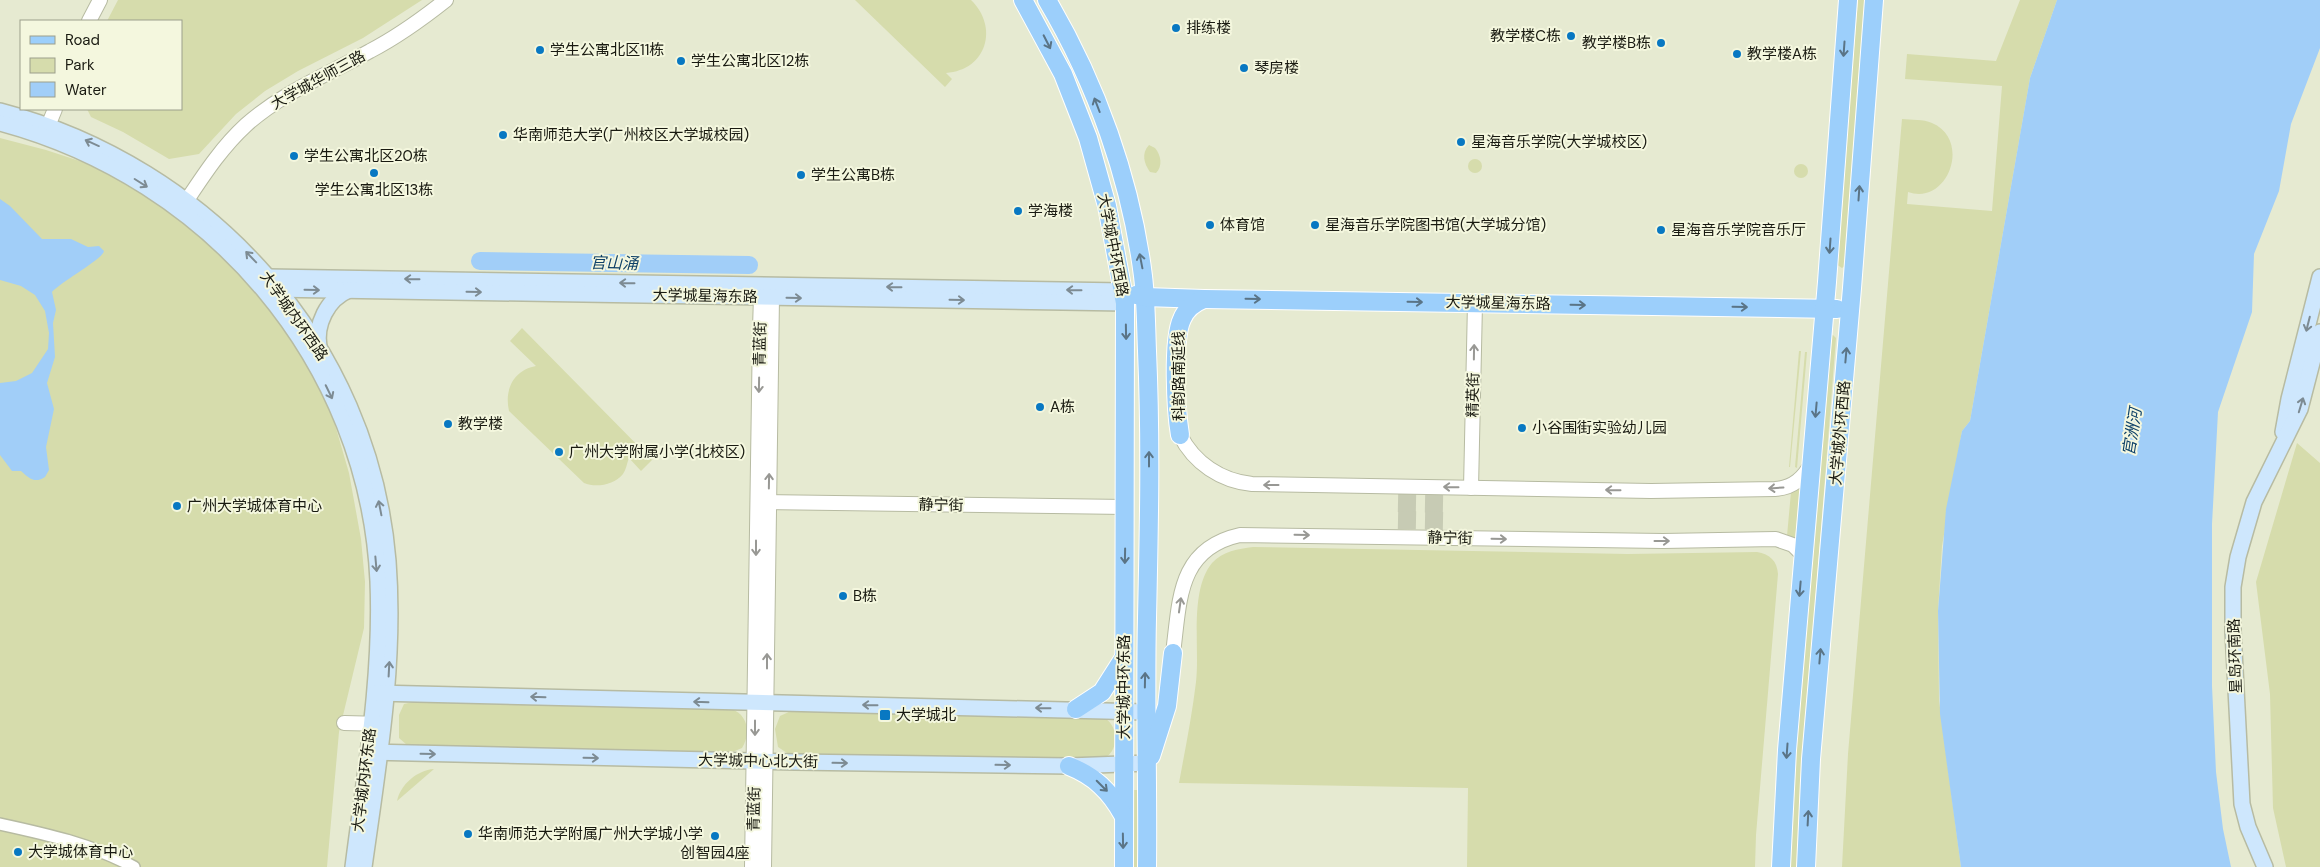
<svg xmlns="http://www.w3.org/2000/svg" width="2320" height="867" viewBox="0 0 2320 867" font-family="'DM Sans','Noto Sans SC',sans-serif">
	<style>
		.green { fill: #d6dcac }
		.water { fill: #a1cef8 }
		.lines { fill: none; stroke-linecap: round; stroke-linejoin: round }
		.river { stroke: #a1cef8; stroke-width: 18 }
		.primary-tunnel { stroke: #c7cbb4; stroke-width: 18; stroke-dasharray: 18 9; stroke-linecap: butt }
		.minor-casing { stroke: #b7bba2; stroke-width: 14 }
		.tertiary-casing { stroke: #b7bba2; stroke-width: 16 }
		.secondary-casing { stroke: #b7bba2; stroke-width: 18 }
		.primary-casing { stroke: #fff; stroke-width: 20 }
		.minor { stroke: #fff; stroke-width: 11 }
		.tertiary { stroke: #fff; stroke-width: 14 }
		.secondary { stroke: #cee7fd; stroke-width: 15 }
		.primary { stroke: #9ccffb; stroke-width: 18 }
		.oneway { stroke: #5a7486 }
		.oneway2 { stroke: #7d8b93 }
		.oneway3 { stroke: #989894 }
		.poi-dot { fill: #0878c2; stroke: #f4f7de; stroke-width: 2 }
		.labels { text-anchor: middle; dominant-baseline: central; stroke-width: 4; stroke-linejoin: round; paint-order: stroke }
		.poi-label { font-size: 15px; fill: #191a11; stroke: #f4f7de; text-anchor: start }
		.street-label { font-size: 15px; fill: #191a11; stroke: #f4f7de }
		.water-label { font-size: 16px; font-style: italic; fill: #0e4168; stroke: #f4f7de }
	</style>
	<rect width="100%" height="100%" fill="#e6ead1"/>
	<g class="green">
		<polygon points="118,0 422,0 363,38 298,71 265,91 236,114 199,154 169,159 123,132 91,117 87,109 181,109 181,21 107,21"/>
		<path d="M855 0H971C999 27 987 70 946 73L952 79 945 87Z"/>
		<polygon points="1858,0 1868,0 1846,265 1842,268 1836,264"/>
		<path d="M2020 0H2057L2030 78 1970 421 1962 431 1942 546 1938 611 1939 700 1961 867H1842L1848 754 1902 119C1912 120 1923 119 1932 123 1972 140 1948 206 1908 192L1907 204 1992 211 2002 86 1905 79 1907 54 1996 61Z"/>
		<polygon points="0,138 46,150 104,169 183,216 298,336 329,404 349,473 361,539 365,582 364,628 339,732 327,867 0,867"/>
		<path d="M1149 145 1155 148C1161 155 1163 166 1156 173L1150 172C1144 164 1141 153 1149 145Z"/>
		<circle cx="1475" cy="166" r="7"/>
		<circle cx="1801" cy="171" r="7"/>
		<path d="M522 328 652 460 641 471 629 458C627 463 626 470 623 474 614 485 596 488 584 483L509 411C504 389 514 370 536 366L510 341Z"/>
		<polygon points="1833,335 1836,338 1801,783 1798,867 1789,867 1792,787 1831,336"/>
		<polygon points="1799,351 1801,351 1790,467 1789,467"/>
		<polygon points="1805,352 1807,352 1797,468 1795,467"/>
		<polygon points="2297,443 2320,463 2320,867 2286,867 2273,808 2270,694 2256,582"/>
		<polygon points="1800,489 1795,540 1787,536 1791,492"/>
		<path d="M1253 547 1628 554 1757 552C1770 554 1777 561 1778 574L1756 835 1755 867H1467L1468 788 1179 783C1185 750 1192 716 1196 682 1200 648 1189 591 1212 563 1223 551 1238 549 1253 547Z"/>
		<path d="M413 702 731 709C748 714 751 734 742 748L730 753 407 745 399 738V715L404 704Z"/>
		<path d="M791 711 1100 716C1120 722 1121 754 1100 760L790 755 778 747 775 729 780 716Z"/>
		<path d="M434 769 397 801C400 785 417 770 434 769Z"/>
		<rect x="1131" y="790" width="7" height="77"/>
	</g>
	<g class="water">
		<polygon points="2057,0 2320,0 2320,48 2291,124 2279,191 2254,254 2252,312 2218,412 2212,524 2212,686 2216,772 2223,829 2231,867 1961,867 1940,714 1938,611 1946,509 1962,431 1970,421 2030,78"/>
		<path d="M0 199 10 206 42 239H71L88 247 99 246 104 251C103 259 62 281 52 292L56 310 53 323 55 357 47 383 54 409 46 447 49 470 45 477C34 484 29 478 21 471H12L0 455V383L16 381 32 373 48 349 49 333 45 311 35 295 21 286 0 280Z"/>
	</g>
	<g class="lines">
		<polyline class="river" points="480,261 749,265"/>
		<g class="primary-tunnel">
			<polyline points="1398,503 1449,504"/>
			<polyline points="1398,520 1449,521"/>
		</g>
		<defs>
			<path id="minor" d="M0 824C46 834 92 844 134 867"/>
			<g id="tertiary">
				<polyline points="89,21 100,0"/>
				<polyline points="44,136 55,109"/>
				<path d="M187 200C205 173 222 147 246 125 283 92 327 75 370 51 397 37 422 19 446 0"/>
				<path d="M1180 435C1194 463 1221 481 1252 484L1651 491 1775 489C1793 488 1804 478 1812 462"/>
				<polyline points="1471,488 1475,303"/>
				<polyline points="760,502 1126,507"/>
				<path d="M1173 653C1180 601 1177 549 1240 535L1663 541 1776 539 1793 545 1803 555"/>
				<polyline points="344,723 383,724"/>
				<polyline points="752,867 760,328 761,297 765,288"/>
				<polyline points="764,867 772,297 768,288"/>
			</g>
			<g id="secondary">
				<path d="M0 111C209 166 370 342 388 561 396 664 378 766 364 867"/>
				<path d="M0 123C210 179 368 361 378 581 382 677 365 772 353 867"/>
				<polyline points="268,277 1123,291"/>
				<polyline points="272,289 1125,303"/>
				<path d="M319 347C315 325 327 299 349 290"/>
				<polyline points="2283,432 2289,399 2320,277"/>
				<polyline points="376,693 1144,712"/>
				<polyline points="369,752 795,762 1069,766 1148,763"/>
				<polyline points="2265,867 2248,827 2242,804 2233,631 2233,587 2238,557 2254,502 2300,409 2320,332"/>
			</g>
			<g id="primary">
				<polyline points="1023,0 1063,74 1088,138 1107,206 1125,303 1124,867"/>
				<path d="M1047 0C1096 83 1131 180 1143 276 1146 301 1146 326 1147 351 1151 440 1149 529 1147 618 1145 701 1148 784 1147 867"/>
				<polyline points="1136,295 1145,297 1204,299 1837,309"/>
				<path d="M1180 435C1176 411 1172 340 1182 319 1186 309 1194 303 1204 299"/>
				<polyline points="1076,709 1102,692 1123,659"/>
				<polyline points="1151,756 1167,706 1173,653"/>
				<path d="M1069 766C1094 776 1110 791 1123 815"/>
				<polyline points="1781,867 1787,750 1827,282 1848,0"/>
				<polyline points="1806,867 1811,759 1852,288 1874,0"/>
			</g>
		</defs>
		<use href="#minor" class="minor-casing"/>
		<use href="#tertiary" class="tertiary-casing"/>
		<use href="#secondary" class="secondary-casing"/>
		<use href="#primary" class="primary-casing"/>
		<use href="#minor" class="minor"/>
		<use href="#tertiary" class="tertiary"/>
		<use href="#secondary" class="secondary"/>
		<use href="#primary" class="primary"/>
	</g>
	<defs><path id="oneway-shaft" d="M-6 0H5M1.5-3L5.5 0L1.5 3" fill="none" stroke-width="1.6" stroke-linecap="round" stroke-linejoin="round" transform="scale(1.25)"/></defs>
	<g class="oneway">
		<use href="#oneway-shaft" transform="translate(1047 42) rotate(63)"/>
		<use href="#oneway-shaft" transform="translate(1844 49) rotate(94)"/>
		<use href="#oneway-shaft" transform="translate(1097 105) rotate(-111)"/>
		<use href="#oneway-shaft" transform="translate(1859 193) rotate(-86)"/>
		<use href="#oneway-shaft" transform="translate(1830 246) rotate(94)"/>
		<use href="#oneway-shaft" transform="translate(1141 261) rotate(-101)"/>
		<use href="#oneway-shaft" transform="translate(1253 299) rotate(1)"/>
		<use href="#oneway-shaft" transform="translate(1415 302) rotate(1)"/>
		<use href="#oneway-shaft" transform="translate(1578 305) rotate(1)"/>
		<use href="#oneway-shaft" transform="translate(1740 307) rotate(1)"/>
		<use href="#oneway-shaft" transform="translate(1126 332) rotate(89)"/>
		<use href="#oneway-shaft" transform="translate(1846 355) rotate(-85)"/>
		<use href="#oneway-shaft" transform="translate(1816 410) rotate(95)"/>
		<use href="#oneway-shaft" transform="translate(1149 459) rotate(-90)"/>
		<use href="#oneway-shaft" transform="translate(1125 556) rotate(91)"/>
		<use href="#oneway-shaft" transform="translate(1800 589) rotate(95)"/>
		<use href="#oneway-shaft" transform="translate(1820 656) rotate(-85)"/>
		<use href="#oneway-shaft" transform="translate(1145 680) rotate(-89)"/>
		<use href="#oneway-shaft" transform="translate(1787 751) rotate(94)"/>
		<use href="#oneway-shaft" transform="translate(1102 786) rotate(45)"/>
		<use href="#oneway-shaft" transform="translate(1808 818) rotate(-87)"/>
		<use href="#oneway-shaft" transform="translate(1123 841) rotate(89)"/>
	</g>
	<g class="oneway2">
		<use href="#oneway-shaft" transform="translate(92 143) rotate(-156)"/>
		<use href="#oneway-shaft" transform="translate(141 183) rotate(32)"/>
		<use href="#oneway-shaft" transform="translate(251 257) rotate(-134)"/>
		<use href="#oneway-shaft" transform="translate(412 279) rotate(-179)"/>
		<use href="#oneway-shaft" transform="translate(627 283) rotate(-179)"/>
		<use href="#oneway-shaft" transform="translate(894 287) rotate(-179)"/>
		<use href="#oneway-shaft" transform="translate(312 290) rotate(1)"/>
		<use href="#oneway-shaft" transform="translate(1074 290) rotate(-179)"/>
		<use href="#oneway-shaft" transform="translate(474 292) rotate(1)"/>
		<use href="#oneway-shaft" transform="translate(794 298) rotate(1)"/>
		<use href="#oneway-shaft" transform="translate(957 300) rotate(1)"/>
		<use href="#oneway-shaft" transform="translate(2308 324) rotate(104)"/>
		<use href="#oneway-shaft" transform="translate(329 392) rotate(64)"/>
		<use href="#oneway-shaft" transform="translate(2301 405) rotate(-73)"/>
		<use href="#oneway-shaft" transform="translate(380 508) rotate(-101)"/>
		<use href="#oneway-shaft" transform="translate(376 564) rotate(85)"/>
		<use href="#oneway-shaft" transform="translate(389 669) rotate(-87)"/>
		<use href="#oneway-shaft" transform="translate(538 697) rotate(-178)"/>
		<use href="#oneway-shaft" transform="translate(701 702) rotate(-178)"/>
		<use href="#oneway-shaft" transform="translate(870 705) rotate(-179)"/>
		<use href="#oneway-shaft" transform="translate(1043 708) rotate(-179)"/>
		<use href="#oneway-shaft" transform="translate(428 754) rotate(1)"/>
		<use href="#oneway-shaft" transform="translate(591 758) rotate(1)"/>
		<use href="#oneway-shaft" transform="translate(840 763) rotate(1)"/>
		<use href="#oneway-shaft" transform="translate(1003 765) rotate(1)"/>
	</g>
	<g class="oneway3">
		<use href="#oneway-shaft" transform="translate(1474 352) rotate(-89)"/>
		<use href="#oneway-shaft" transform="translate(759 385) rotate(91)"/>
		<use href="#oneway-shaft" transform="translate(769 481) rotate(-89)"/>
		<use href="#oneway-shaft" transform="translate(1271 485) rotate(180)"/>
		<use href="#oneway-shaft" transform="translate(1451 487) rotate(-179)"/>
		<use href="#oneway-shaft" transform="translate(1776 488) rotate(176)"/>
		<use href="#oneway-shaft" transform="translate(1613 490) rotate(-179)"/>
		<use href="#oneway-shaft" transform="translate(1302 535) rotate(1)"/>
		<use href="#oneway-shaft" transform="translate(1499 539) rotate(1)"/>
		<use href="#oneway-shaft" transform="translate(1662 541)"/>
		<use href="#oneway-shaft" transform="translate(756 548) rotate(90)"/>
		<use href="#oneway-shaft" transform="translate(1180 605) rotate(-82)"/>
		<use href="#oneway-shaft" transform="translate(767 661) rotate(-90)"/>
		<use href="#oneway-shaft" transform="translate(755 728) rotate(90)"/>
	</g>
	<g class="poi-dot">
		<circle cx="1176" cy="28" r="5"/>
		<circle cx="1571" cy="36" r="5"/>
		<circle cx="1661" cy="43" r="5"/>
		<circle cx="540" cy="50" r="5"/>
		<circle cx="1737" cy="54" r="5"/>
		<circle cx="681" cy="61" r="5"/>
		<circle cx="1244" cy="68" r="5"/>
		<circle cx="503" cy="135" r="5"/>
		<circle cx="1461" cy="142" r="5"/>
		<circle cx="294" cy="156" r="5"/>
		<circle cx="374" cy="173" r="5"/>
		<circle cx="801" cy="175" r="5"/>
		<circle cx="1018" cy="211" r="5"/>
		<circle cx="1210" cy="225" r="5"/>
		<circle cx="1315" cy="225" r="5"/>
		<circle cx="1661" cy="230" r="5"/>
		<circle cx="1040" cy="407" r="5"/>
		<circle cx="448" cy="424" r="5"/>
		<circle cx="1522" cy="428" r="5"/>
		<circle cx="559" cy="452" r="5"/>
		<circle cx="177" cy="506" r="5"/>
		<circle cx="843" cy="596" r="5"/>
		<rect x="879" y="709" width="12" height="12" rx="2.5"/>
		<circle cx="468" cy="834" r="5"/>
		<circle cx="715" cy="836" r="5"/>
		<circle cx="18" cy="852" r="5"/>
	</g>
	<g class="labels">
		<g class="poi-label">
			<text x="1186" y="28">排练楼</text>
			<text x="1561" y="36" text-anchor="end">教学楼C栋</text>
			<text x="1651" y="43" text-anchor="end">教学楼B栋</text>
			<text x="550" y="50">学生公寓北区11栋</text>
			<text x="1747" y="54">教学楼A栋</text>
			<text x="691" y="61">学生公寓北区12栋</text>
			<text x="1254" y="68">琴房楼</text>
			<text x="513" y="135">华南师范大学(广州校区大学城校园)</text>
			<text x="1471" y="142">星海音乐学院(大学城校区)</text>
			<text x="304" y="156">学生公寓北区20栋</text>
			<text x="811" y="175">学生公寓B栋</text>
			<text x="374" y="190" text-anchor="middle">学生公寓北区13栋</text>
			<text x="1028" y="211">学海楼</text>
			<text x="1220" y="225">体育馆</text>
			<text x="1325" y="225">星海音乐学院图书馆(大学城分馆)</text>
			<text x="1671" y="230">星海音乐学院音乐厅</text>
			<text x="1050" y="407">A栋</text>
			<text x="458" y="424">教学楼</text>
			<text x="1532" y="428">小谷围街实验幼儿园</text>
			<text x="569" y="452">广州大学附属小学(北校区)</text>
			<text x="187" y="506">广州大学城体育中心</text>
			<text x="853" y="596">B栋</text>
			<text x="896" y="715">大学城北</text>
			<text x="478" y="834">华南师范大学附属广州大学城小学</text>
			<text x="28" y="852">大学城体育中心</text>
			<text x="715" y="853" text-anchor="middle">创智园4座</text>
		</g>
		<g class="street-label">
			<text transform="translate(318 80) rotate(-29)">大学城华师三路</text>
			<text transform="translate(1113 245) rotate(79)">大学城中环西路</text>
			<text transform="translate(705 296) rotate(1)">大学城星海东路</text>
			<text transform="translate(1498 303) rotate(1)">大学城星海东路</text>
			<text transform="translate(294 316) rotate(55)">大学城内环西路</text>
			<text transform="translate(760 344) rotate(-89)">青蓝街</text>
			<text transform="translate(1179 376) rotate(-90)">科韵路南延线</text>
			<text transform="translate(1473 395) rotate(-89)">精英街</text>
			<text transform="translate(1840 433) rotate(-85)">大学城外环西路</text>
			<text transform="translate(941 505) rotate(1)">静宁街</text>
			<text transform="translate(1450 538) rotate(1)">静宁街</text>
			<text transform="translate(2235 656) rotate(-92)">星岛环南路</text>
			<text transform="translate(1124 687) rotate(-90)">大学城中环东路</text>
			<text transform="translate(758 761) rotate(1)">大学城中心北大街</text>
			<text transform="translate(364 780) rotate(-83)">大学城内环东路</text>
			<text transform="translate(754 809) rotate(-89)">青蓝街</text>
		</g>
		<g class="water-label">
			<text transform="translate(614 263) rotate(1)">官山涌</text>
			<text transform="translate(2132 432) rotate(-81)">官洲河</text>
		</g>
	</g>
	<rect x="20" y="20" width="162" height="90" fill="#f4f7de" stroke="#9c9f8c"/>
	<rect x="30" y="36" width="25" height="8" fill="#9ccffb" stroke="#9c9f8c"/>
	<text x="65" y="45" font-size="15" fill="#191a11">Road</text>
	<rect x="30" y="58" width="25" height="15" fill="#d6dcac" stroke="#9c9f8c"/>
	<text x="65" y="70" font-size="15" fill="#191a11">Park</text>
	<rect x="30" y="82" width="25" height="15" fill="#a1cef8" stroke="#9c9f8c"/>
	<text x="65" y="95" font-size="15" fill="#191a11">Water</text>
</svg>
